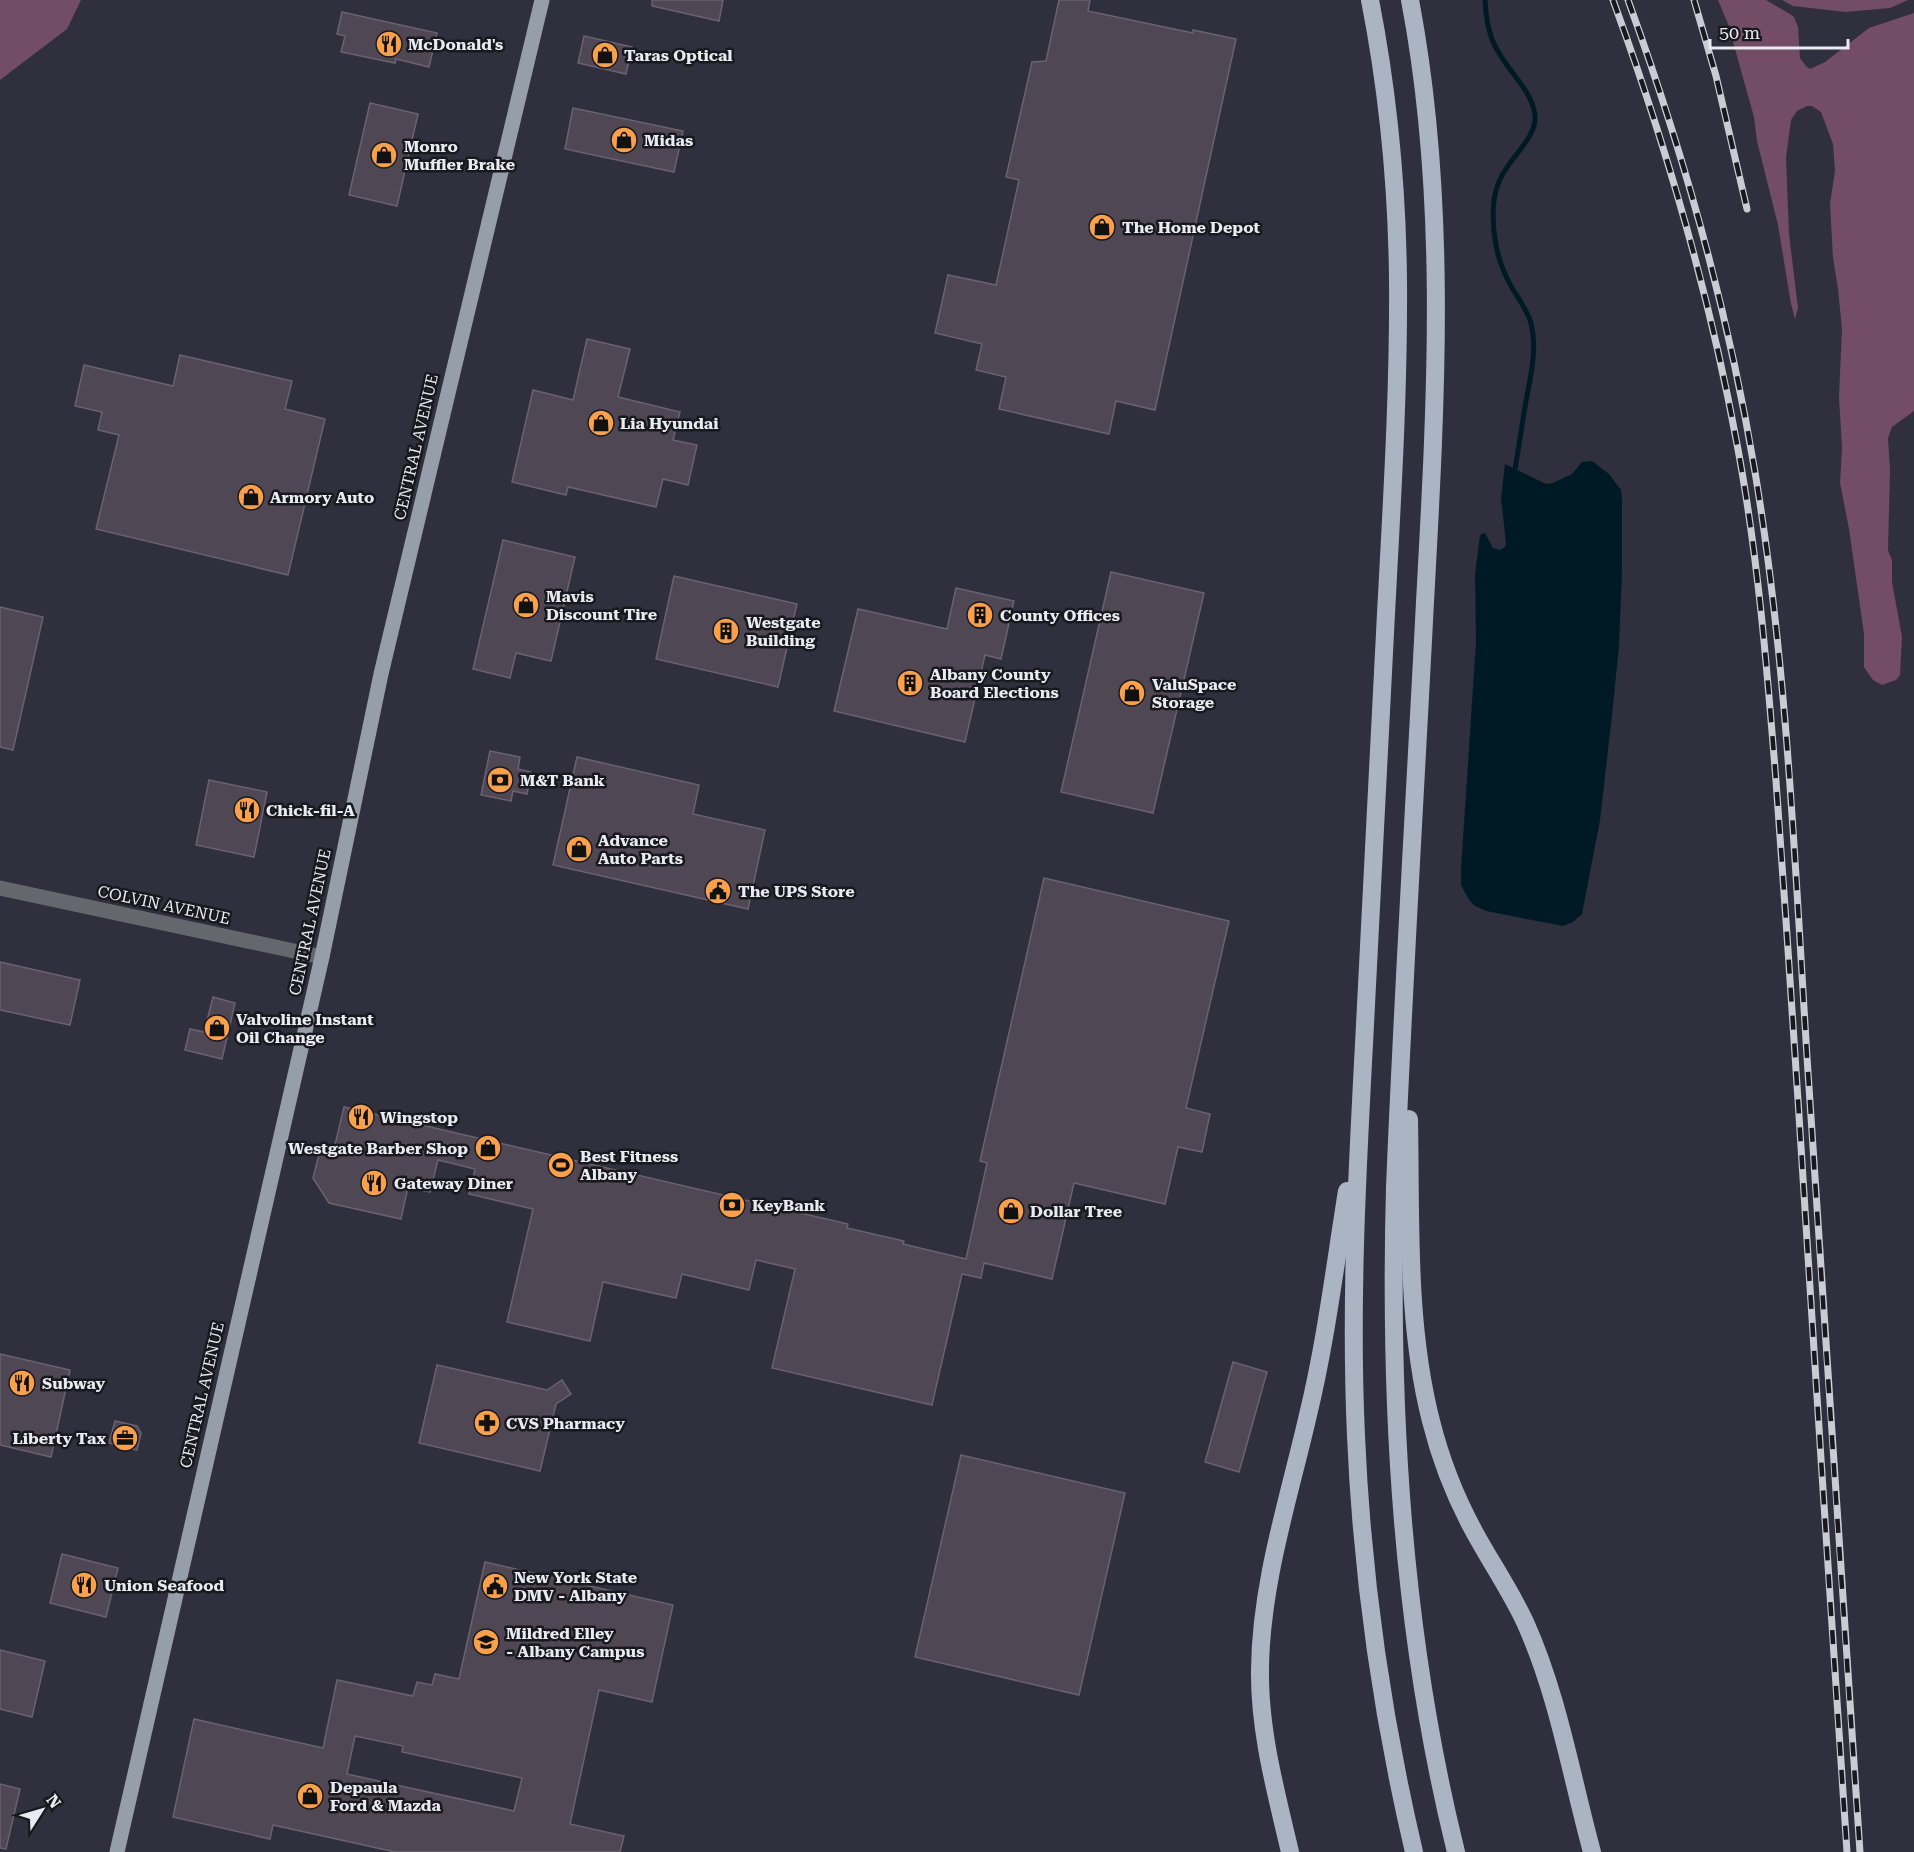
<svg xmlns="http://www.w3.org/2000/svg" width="1914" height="1852" viewBox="0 0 1914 1852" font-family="'Roboto Serif',serif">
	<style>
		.green { fill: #724d65 }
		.water { fill: #001a25 }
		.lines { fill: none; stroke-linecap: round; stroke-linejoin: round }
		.stream { stroke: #001a25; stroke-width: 5 }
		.building { fill: #4f4754; stroke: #6a626f; stroke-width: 1.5; fill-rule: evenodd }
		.tertiary { stroke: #64686e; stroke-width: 15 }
		.primary { stroke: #969eaa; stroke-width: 15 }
		.motorway { stroke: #aab4c2; stroke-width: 18 }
		.rail-casing { stroke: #cbcbd4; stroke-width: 7 }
		.rail { stroke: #18181e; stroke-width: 4.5; stroke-dasharray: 14; stroke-linecap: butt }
		.labels { text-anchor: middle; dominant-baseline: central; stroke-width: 5; stroke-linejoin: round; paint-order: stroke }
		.poi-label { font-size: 16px; font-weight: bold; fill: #eaeaf3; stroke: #18181e; text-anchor: start }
		.street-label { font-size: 16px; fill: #eaeaf3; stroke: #18181e }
	</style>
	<rect width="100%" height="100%" fill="#2f2f3d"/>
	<g class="green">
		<polygon points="0,0 81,0 67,29 0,80"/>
		<polygon points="1718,0 1766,0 1790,14 1794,17 1798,27 1800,58 1806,66 1810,69 1825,62 1869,28 1914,13 1914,411 1892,427 1888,438 1890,470 1888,550 1892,560 1892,582 1902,637 1900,675 1896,680 1882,685 1873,680 1864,667 1864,634 1849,529 1840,483 1842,448 1839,397 1842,329 1838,289 1833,258 1830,204 1835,171 1833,144 1821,112 1812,106 1807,106 1797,111 1791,120 1786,158 1789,234 1798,308 1795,319 1791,304 1778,225 1757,141 1754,117 1728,24"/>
		<polygon points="1782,0 1908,0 1890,8 1845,12 1793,6"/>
	</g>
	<polygon class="water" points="1592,461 1609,474 1621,490 1622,499 1622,572 1619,646 1612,715 1600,820 1582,914 1573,922 1563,926 1486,911 1475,906 1469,900 1461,885 1461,869 1476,642 1475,575 1480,535 1485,533 1493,548 1500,550 1505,547 1506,543 1501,498 1505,464 1546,484 1553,483 1572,474 1582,462"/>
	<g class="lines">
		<path class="stream" d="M1485 0C1486 20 1489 39 1501 56 1512 75 1532 92 1535 115 1537 134 1517 152 1508 166 1500 176 1496 187 1494 200 1491 228 1496 259 1510 284 1516 296 1525 306 1530 320 1538 346 1531 375 1526 401 1522 424 1519 446 1515 469"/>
	</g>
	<g class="building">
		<polygon points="652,0 723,0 719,21 652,6"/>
		<polygon points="1059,0 1090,0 1088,11 1193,33 1193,30 1236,39 1155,410 1116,401 1109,434 999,409 1006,377 976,370 982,344 935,333 948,275 996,285 1019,180 1006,177 1032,62 1046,61"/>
		<polygon points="342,12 437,33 429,67 396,59 395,63 341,52 345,36 337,34"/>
		<polygon points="584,36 632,47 626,74 578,63"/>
		<polygon points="370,103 418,114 397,206 349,195"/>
		<polygon points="573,108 683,131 674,172 565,149"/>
		<polygon points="587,339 630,349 618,397 680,412 673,440 697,445 688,485 663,479 656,507 568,487 566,495 512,482 533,390 573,400"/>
		<polygon points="180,355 292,381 285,409 325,419 288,575 96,529 119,435 98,430 102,412 75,406 84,365 173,386"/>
		<polygon points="503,540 575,557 551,661 516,653 510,678 473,669"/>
		<polygon points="1111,572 1204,593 1153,813 1061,792"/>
		<polygon points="674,576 797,604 778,687 656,659"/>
		<polygon points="956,588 1014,601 1001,659 985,655 965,742 834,711 858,609 947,629"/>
		<polygon points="0,607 43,617 13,750 0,747"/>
		<polygon points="490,751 520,757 518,769 531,772 527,794 513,791 511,801 481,795"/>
		<polygon points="577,757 699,785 693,814 765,830 748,909 553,865"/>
		<polygon points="209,780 267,792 254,857 196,845"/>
		<polygon points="1044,878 1229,921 1186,1108 1210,1114 1202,1152 1178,1147 1165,1204 1074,1183 1052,1279 984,1263 981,1278 962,1274 932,1405 772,1368 795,1269 756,1260 749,1290 682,1274 676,1298 603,1282 590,1341 507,1322 533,1209 469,1194 475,1169 438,1160 430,1192 408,1187 401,1219 329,1203 313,1178 321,1146 334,1149 344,1107 848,1224 847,1228 904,1241 903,1244 966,1259 987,1163 980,1161"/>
		<polygon points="0,962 80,980 70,1025 0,1010"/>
		<polygon points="213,997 235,1003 222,1059 185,1050 190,1029 204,1032"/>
		<polygon points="0,1354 70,1370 51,1457 0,1445"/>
		<polygon points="1233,1362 1267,1372 1239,1472 1205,1462"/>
		<polygon points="437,1365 547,1390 562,1380 571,1394 556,1404 540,1471 419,1443"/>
		<polygon points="115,1421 137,1426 141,1433 137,1450 109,1443"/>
		<polygon points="961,1455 1125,1493 1079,1695 915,1657"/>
		<polygon points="62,1554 118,1568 106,1617 50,1603"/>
		<path d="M485 1562 673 1605 652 1702 599 1690 570 1824 624 1836 620 1852H395L273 1825 270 1839 173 1817 194 1719 323 1748 337 1680 413 1696 417 1682 432 1685 435 1674 459 1679ZM355 1736 403 1746 402 1752 522 1778 514 1811 347 1774Z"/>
		<polygon points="0,1650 45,1661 32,1717 0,1709"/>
		<polygon points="0,1784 20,1789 6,1849 0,1848"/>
	</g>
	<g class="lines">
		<polyline class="tertiary" points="0,888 322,957"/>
		<polyline class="primary" points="117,1852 322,957 381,674 542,0"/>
		<g class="motorway">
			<path d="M1370 0C1388 92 1397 185 1398 279 1399 397 1391 515 1385 633 1378 770 1371 907 1364 1044 1357 1175 1350 1305 1356 1436 1362 1576 1382 1716 1414 1852"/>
			<path d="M1410 0C1448 199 1436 401 1425 602 1415 797 1403 992 1395 1187 1389 1410 1402 1634 1456 1852"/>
			<path d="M1409 1119C1411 1220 1406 1323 1431 1421 1441 1461 1456 1499 1476 1535 1492 1564 1511 1592 1525 1622 1558 1695 1571 1775 1592 1852"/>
			<path d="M1290 1852C1276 1792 1259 1731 1260 1669 1261 1582 1289 1498 1308 1415 1326 1341 1335 1265 1347 1191"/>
		</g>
		<defs>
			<g id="rail">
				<path d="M1613 0C1666 145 1709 292 1737 444 1758 555 1767 668 1776 781 1784 887 1791 994 1798 1100 1814 1351 1830 1601 1847 1852"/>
				<path d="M1628 0C1684 154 1728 310 1755 472 1788 670 1795 872 1808 1072 1825 1332 1842 1592 1860 1852"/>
				<polyline points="1694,0 1716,76 1747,209"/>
			</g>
		</defs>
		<use href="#rail" class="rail-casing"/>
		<use href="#rail" class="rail"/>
	</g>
	<defs>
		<symbol id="restaurant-disc" viewBox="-11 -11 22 22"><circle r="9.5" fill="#f8a04b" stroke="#18181e"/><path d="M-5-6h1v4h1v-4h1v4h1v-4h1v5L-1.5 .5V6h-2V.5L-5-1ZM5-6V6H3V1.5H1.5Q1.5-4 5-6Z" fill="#111"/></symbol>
		<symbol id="shop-disc" viewBox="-11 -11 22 22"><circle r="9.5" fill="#f8a04b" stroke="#18181e"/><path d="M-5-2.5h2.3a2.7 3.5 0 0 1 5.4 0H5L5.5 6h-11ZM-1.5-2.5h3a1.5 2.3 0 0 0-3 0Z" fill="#111"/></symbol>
		<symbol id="building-disc" viewBox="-11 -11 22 22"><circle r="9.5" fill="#f8a04b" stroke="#18181e"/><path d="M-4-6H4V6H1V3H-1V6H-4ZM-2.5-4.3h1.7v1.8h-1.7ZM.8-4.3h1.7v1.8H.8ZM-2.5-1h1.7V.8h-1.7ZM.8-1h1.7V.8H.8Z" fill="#111"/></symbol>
		<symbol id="bank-disc" viewBox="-11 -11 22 22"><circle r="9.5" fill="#f8a04b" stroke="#18181e"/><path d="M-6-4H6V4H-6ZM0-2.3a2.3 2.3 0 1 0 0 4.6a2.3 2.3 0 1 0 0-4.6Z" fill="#111"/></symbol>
		<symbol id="civic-disc" viewBox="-11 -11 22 22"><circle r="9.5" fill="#f8a04b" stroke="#18181e"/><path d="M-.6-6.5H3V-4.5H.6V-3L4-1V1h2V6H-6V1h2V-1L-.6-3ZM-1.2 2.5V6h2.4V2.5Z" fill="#111"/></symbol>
		<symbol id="stadium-disc" viewBox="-11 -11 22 22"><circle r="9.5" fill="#f8a04b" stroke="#18181e"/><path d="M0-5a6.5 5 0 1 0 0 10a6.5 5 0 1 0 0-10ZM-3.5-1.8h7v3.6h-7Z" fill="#111"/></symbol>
		<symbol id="pharmacy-disc" viewBox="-11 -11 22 22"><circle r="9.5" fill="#f8a04b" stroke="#18181e"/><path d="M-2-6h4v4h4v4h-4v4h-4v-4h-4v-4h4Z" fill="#111"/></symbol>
		<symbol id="office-disc" viewBox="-11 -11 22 22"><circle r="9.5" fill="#f8a04b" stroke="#18181e"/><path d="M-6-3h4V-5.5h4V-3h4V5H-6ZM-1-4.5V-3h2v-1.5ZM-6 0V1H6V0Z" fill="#111"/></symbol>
		<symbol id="university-disc" viewBox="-11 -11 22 22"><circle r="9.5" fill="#f8a04b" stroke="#18181e"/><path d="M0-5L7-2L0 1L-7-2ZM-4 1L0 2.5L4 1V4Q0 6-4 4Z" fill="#111"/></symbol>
	</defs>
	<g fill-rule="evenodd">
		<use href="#restaurant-disc" x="374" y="29" width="30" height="30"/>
		<use href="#shop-disc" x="590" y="40" width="30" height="30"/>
		<use href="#shop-disc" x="609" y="125" width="30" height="30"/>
		<use href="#shop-disc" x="369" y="140" width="30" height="30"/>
		<use href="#shop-disc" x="1087" y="212" width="30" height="30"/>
		<use href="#shop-disc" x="586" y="408" width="30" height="30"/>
		<use href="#shop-disc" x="236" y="482" width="30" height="30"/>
		<use href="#shop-disc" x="511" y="590" width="30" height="30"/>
		<use href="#building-disc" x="965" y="600" width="30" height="30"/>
		<use href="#building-disc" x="711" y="616" width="30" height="30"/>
		<use href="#building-disc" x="895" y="668" width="30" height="30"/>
		<use href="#shop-disc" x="1117" y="678" width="30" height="30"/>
		<use href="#bank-disc" x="485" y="765" width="30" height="30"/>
		<use href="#restaurant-disc" x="232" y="795" width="30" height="30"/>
		<use href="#shop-disc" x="564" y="834" width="30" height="30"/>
		<use href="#civic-disc" x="703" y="876" width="30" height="30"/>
		<use href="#shop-disc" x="202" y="1013" width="30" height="30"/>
		<use href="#restaurant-disc" x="346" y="1102" width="30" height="30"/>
		<use href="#shop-disc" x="473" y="1133" width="30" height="30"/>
		<use href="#stadium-disc" x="546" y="1150" width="30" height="30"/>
		<use href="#restaurant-disc" x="359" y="1168" width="30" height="30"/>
		<use href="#bank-disc" x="717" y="1190" width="30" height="30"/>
		<use href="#shop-disc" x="996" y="1196" width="30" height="30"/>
		<use href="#restaurant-disc" x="7" y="1368" width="30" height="30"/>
		<use href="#pharmacy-disc" x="472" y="1408" width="30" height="30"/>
		<use href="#office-disc" x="110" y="1423" width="30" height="30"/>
		<use href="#restaurant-disc" x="69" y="1570" width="30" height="30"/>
		<use href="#civic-disc" x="480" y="1571" width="30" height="30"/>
		<use href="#university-disc" x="471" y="1627" width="30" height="30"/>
		<use href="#shop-disc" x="295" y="1781" width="30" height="30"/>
	</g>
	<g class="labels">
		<g class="poi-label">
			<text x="408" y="44">McDonald's</text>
			<text x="624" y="55">Taras Optical</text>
			<text x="644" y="140">Midas</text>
			<text x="404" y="146">Monro<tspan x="404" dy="18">Muffler Brake</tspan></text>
			<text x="1122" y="227">The Home Depot</text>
			<text x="620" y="423">Lia Hyundai</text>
			<text x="270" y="497">Armory Auto</text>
			<text x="546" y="596">Mavis<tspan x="546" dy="18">Discount Tire</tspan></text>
			<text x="1000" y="615">County Offices</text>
			<text x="746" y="622">Westgate<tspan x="746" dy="18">Building</tspan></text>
			<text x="930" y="674">Albany County<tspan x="930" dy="18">Board Elections</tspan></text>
			<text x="1152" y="684">ValuSpace<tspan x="1152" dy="18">Storage</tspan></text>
			<text x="520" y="780">M&amp;T Bank</text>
			<text x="266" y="810">Chick-fil-A</text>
			<text x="598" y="840">Advance<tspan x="598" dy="18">Auto Parts</tspan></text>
			<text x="738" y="891">The UPS Store</text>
			<text x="236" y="1019">Valvoline Instant<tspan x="236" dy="18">Oil Change</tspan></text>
			<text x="380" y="1117">Wingstop</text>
			<text x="468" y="1148" text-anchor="end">Westgate Barber Shop</text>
			<text x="580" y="1156">Best Fitness<tspan x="580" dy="18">Albany</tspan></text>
			<text x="394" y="1183">Gateway Diner</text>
			<text x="752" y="1205">KeyBank</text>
			<text x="1030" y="1211">Dollar Tree</text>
			<text x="42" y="1383">Subway</text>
			<text x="506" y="1423">CVS Pharmacy</text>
			<text x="106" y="1438" text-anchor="end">Liberty Tax</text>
			<text x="514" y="1577">New York State<tspan x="514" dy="18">DMV - Albany</tspan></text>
			<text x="104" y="1585">Union Seafood</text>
			<text x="506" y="1633">Mildred Elley<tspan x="506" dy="18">- Albany Campus</tspan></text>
			<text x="330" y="1787">Depaula<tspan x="330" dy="18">Ford &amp; Mazda</tspan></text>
		</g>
		<g class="street-label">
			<text transform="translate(416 447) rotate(-77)">CENTRAL AVENUE</text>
			<text transform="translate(164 905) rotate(12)">COLVIN AVENUE</text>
			<text transform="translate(310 922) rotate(-78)">CENTRAL AVENUE</text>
			<text transform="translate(202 1395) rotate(-77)">CENTRAL AVENUE</text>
		</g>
	</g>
	<g transform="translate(42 1810) rotate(53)" stroke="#18181e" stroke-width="4.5" paint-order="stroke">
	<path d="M0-4.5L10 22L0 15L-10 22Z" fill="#eaeaf3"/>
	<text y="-9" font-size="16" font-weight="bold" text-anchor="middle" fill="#eaeaf3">N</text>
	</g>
	<path d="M1710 39v9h138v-9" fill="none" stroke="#eaeaf3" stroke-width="3"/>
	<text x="1719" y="39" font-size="18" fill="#eaeaf3" stroke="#18181e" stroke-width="4.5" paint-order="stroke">50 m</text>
</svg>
